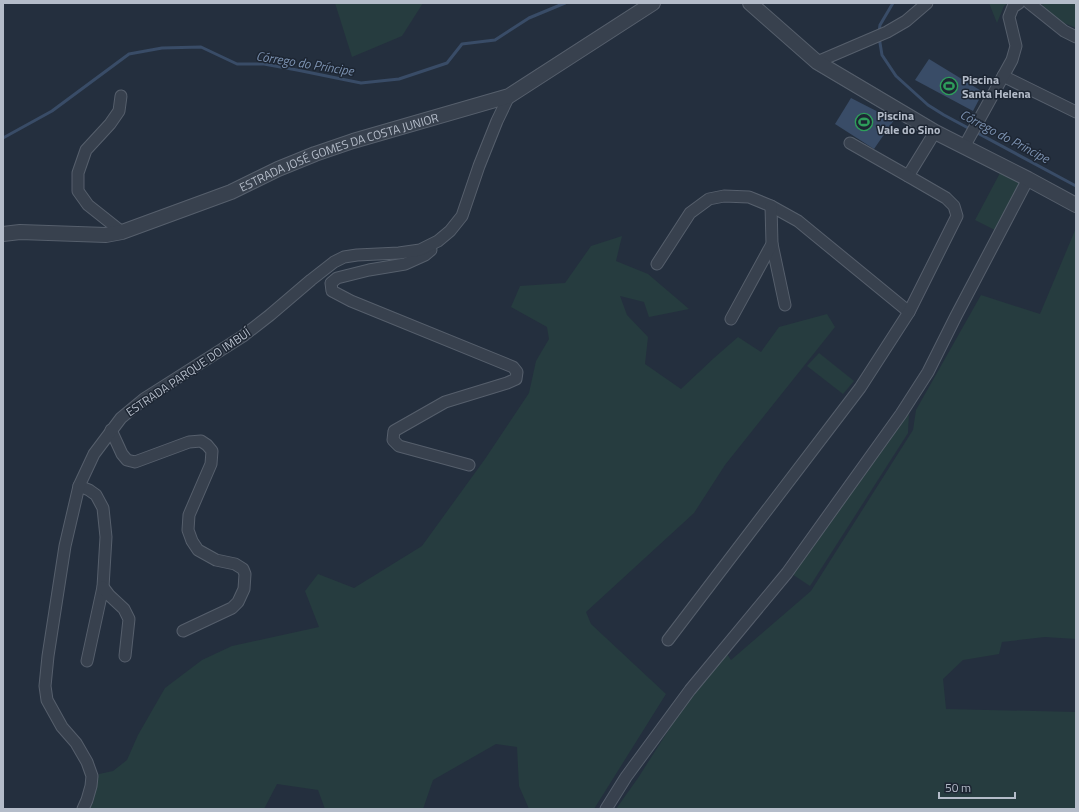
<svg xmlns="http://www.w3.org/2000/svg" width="1079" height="812" viewBox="0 0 1079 812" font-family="'Titillium Web',sans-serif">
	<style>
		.green { fill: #263c3f }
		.water { fill: #394c67 }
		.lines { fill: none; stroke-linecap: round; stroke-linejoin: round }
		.stream { stroke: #394c67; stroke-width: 3 }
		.minor-casing { stroke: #565f6c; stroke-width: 13 }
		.tertiary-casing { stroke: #565f6c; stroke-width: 16 }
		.minor { stroke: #38414e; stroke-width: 11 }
		.tertiary { stroke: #38414e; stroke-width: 14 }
		.labels { text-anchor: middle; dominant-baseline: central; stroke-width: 3; stroke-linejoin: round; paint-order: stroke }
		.poi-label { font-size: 12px; font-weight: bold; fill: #b4bcc9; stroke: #1d2633; text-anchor: start }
		.street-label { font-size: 12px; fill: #b4bcc9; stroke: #1d2633 }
		.water-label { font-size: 13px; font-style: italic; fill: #7c92b1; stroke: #1d2633 }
	</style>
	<rect width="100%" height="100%" fill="#242f3e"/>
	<g class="green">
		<polygon points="335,3 423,3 402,36 352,57"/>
		<polygon points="989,3 1008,3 1004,6 997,23"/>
		<polygon points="1041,3 1076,3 1076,28 1052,18"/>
		<polygon points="1000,173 1022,182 995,230 975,220"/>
		<polygon points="1076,228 1076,639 1045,637 1002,642 999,654 963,660 943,679 946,709 1076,712 1076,809 616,809 638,778 682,709 725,651 731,660 811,591 913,430 916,410 981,295 1040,314"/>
		<polygon points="622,236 616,261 648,274 689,309 649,317 644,302 620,296 627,315 648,337 645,364 681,389 714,358 738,337 761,352 779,327 827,314 835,327 725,465 694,513 586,612 591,624 666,694 594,809 529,809 519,786 517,747 496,744 433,780 423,809 325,809 318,790 277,784 264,809 89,809 93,803 99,774 113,771 127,760 138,735 165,688 202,660 232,646 319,627 305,591 318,574 354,588 422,546 485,459 529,393 536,361 549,339 547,327 511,307 520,286 565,283 591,246"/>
		<polygon points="819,353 854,381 843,394 807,366"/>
		<polygon points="909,412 908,433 810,586 792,574"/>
	</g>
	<g class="water">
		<polygon points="929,59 983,92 973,111 915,80"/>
		<polygon points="851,98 894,120 874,149 835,124"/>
	</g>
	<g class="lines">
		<g class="stream">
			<polyline points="879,32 880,25 893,3"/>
			<polyline points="879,37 882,55 896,76 928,105 944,115 1076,186"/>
			<polyline points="3,138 52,111 129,54 162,48 201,47 237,64 264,64 297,70 361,83 399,79 447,63 462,44 495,40 529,18 565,3"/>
		</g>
		<defs>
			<g id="minor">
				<polyline points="1029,3 1064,31 1076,37"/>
				<polyline points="817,62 887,32 906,21 927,3"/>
				<polyline points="1003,76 1076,112"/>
				<polyline points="121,96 119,111 110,124 86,150 78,173 78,191 88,205 122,232"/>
				<polyline points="964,147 1012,60 1016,46 1009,17 1013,7 1019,3"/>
				<polyline points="908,176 935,132"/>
				<polyline points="772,244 785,305"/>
				<polyline points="431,250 425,255 405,264 369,270 337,278 331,283 332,291 351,301 513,367 517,372 516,379 507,383 445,402 394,431 393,440 399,446 469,465"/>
				<polyline points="657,264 690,213 709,199 724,196 749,197 771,206 798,221 909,312"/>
				<polyline points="731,319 772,244 771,206"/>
				<polyline points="111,430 122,454 127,460 135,462 189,442 201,441 207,445 212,451 211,464 189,515 188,530 192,541 198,550 216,560 235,564 243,569 245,574 244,589 238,602 232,608 183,631"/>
				<polyline points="79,486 89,490 96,495 103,508 106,537 103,587 87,661"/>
				<polyline points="103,587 109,595 124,609 129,619 125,656"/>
				<polyline points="668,640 860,388 909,312 957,216 954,206 946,198 908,176 850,143"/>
				<polyline points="83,809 87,800 91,786 92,776 87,762 76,743 62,727 47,700 45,686 48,656 65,546 79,486 94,454 121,418 144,399 243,336 270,315 311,280 334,262 344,257 357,255 399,253 420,250 438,241 450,231 462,216 479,166 497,121 509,96"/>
				<polyline points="606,809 626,777 690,690 787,573 901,414 928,372 956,316 1028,179"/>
			</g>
			<g id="tertiary">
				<polyline points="750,3 817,62 935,132 1028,179 1076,205"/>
				<path id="s1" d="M3 234 20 232 106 235 122 232 231 192 278 169 315 154 353 141 509 96 653 3"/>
			</g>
		</defs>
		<use href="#minor" class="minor-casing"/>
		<use href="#tertiary" class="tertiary-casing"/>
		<use href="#minor" class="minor"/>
		<use href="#tertiary" class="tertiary"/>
	</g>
	<defs>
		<symbol id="stadium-ring" viewBox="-11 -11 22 22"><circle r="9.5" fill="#1d2633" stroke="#2e9e5b" stroke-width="1.5"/><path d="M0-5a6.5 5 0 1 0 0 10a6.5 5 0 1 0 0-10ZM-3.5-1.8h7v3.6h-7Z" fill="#2e9e5b"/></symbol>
	</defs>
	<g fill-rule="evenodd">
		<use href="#stadium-ring" x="939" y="76" width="20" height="20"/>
		<use href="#stadium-ring" x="854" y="112" width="20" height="20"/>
	</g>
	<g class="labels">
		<g class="poi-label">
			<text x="962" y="79">Piscina<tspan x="962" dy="14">Santa Helena</tspan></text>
			<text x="877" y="115">Piscina<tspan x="877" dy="14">Vale do Sino</tspan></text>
		</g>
		<g class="street-label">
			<text stroke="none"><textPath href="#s1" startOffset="351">ESTRADA JOSÉ GOMES DA COSTA JUNIOR</textPath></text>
			<text transform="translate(188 372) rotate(-34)">ESTRADA PARQUE DO IMBUÍ</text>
		</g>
		<g class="water-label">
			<text transform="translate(305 63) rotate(9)">Córrego do Príncipe</text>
			<text transform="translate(1005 136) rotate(28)">Córrego do Príncipe</text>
		</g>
	</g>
	<rect width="1079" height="812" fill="none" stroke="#b4bcc9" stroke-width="8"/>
	<path d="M939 792v6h76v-6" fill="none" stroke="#b4bcc9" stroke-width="2"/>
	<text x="945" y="792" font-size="12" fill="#b4bcc9" stroke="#1d2633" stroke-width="3" paint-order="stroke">50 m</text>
</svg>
